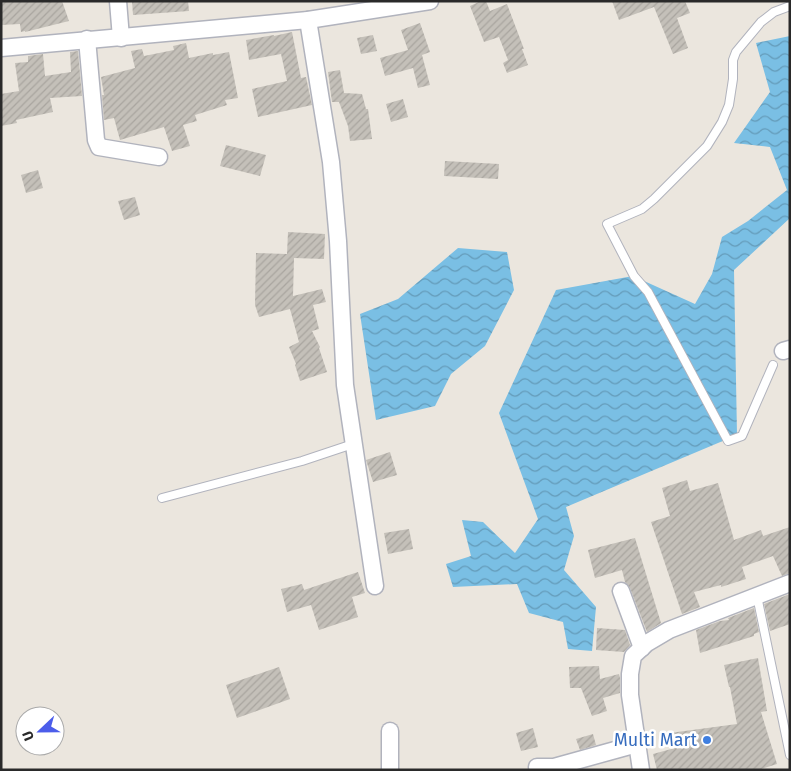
<svg xmlns="http://www.w3.org/2000/svg" width="791" height="771" viewBox="0 0 791 771" font-family="'Fira Sans',sans-serif">
	<style>
		.water { fill: url(#water-waves) }
		.building { fill: url(#building-hatch) }
		.lines { fill: none; stroke-linecap: round; stroke-linejoin: round }
		.service-casing { stroke: #b1b3bd; stroke-width: 10 }
		.minor-casing { stroke: #b1b3bd; stroke-width: 19 }
		.service { stroke: #fff; stroke-width: 8 }
		.minor { stroke: #fff; stroke-width: 16 }
		.shop-dot { fill: #3f7fe0; stroke: #fff; stroke-width: 2 }
		.labels { text-anchor: middle; dominant-baseline: central; stroke-width: 5; stroke-linejoin: round; paint-order: stroke }
		.shop-label { font-size: 18px; fill: #366cbe; stroke: #fff; text-anchor: end }
	</style>
	<defs>
		<pattern id="water-waves" width="16" height="10" patternUnits="userSpaceOnUse" patternTransform="scale(1.25)"><rect width="16" height="10" fill="#7abfe4"/><path d="M0 5q4-4 8 0t8 0" fill="none" stroke="#649bb9"/></pattern>
		<pattern id="building-hatch" width="6" height="6" patternUnits="userSpaceOnUse" patternTransform="scale(1.25)"><rect width="6" height="6" fill="#c4c0b9"/><path d="M-1 1l2-2M0 6l6-6M5 7l2-2" fill="none" stroke="#a9a59f"/></pattern>
	</defs>
	<rect width="100%" height="100%" fill="#ebe6de"/>
	<g class="water">
		<polygon points="790,36 790,218 734,270 737,435 566,507 574,536 564,570 596,607 592,651 568,649 563,622 529,613 517,584 453,587 446,564 471,556 462,520 483,522 515,553 538,519 499,413 556,290 633,276 695,304 712,274 722,237 748,221 787,190 770,147 734,143 770,92 756,43"/>
		<polygon points="458,248 507,252 514,290 485,346 451,374 435,406 376,420 360,314 398,299"/>
	</g>
	<g class="building">
		<polygon points="1,1 62,1 69,21 25,32 25,31 21,32 20,24 1,25"/>
		<polygon points="132,1 188,1 189,11 133,15"/>
		<polygon points="481,1 486,1 490,11 507,4 524,49 522,49 528,65 507,73 503,63 508,60 499,37 484,42 470,6"/>
		<polygon points="612,1 685,1 690,13 677,18 688,48 673,54 654,7 619,20"/>
		<polygon points="420,23 430,52 422,55 430,85 418,88 413,68 385,76 380,58 408,50 401,30"/>
		<polygon points="292,32 301,78 306,77 312,105 258,117 252,89 287,81 281,54 249,60 246,40 274,35 274,36"/>
		<polygon points="373,35 377,51 361,54 357,38"/>
		<polygon points="186,43 189,58 213,53 213,55 229,52 238,98 225,100 227,105 195,115 197,121 183,125 190,146 172,151 164,127 120,140 114,118 104,120 102,95 104,95 101,77 135,68 131,51 142,49 144,56 174,50 173,46"/>
		<polygon points="78,51 82,96 50,98 53,112 16,120 17,123 1,126 1,94 19,91 15,63 28,62 28,56 43,54 45,76 71,72 70,52"/>
		<polygon points="340,70 344,93 362,94 366,109 368,109 372,139 350,141 348,126 339,102 332,102 328,72"/>
		<polygon points="403,99 408,117 391,122 386,104"/>
		<polygon points="226,145 266,155 260,176 220,166"/>
		<polygon points="445,161 499,164 498,179 444,176"/>
		<polygon points="38,170 43,188 26,193 21,175"/>
		<polygon points="135,197 140,215 124,220 118,201"/>
		<polygon points="288,232 325,234 324,259 294,258 293,296 322,289 326,302 313,305 319,329 312,331 320,347 319,348 327,372 300,381 295,365 296,364 289,347 299,342 290,309 259,317 255,305 256,253 287,254"/>
		<polygon points="390,452 397,475 373,482 366,460"/>
		<polygon points="687,480 690,491 718,483 734,540 761,530 763,536 790,527 790,573 782,576 773,556 742,567 746,579 721,587 721,585 694,592 700,607 682,614 651,522 670,516 662,488"/>
		<polygon points="409,529 413,549 388,554 384,533"/>
		<polygon points="635,538 661,623 647,632 630,588 625,582 622,570 595,578 588,550"/>
		<polygon points="358,572 365,593 352,597 358,617 319,630 311,605 287,612 281,589 302,584 304,590"/>
		<polygon points="790,594 790,624 770,631 764,604"/>
		<polygon points="754,608 759,632 754,634 754,636 700,653 696,630 720,621 729,620 728,618"/>
		<polygon points="597,628 625,630 630,645 624,652 596,650"/>
		<polygon points="758,658 767,711 761,712 777,764 758,770 657,770 653,754 675,748 670,733 737,724 730,687 729,687 724,665"/>
		<polygon points="599,666 600,679 619,674 620,678 620,693 603,698 607,711 592,716 581,688 570,688 569,667"/>
		<polygon points="279,667 290,699 237,718 226,685"/>
		<polygon points="533,728 538,747 521,751 516,733"/>
		<polygon points="593,734 596,745 580,750 576,739"/>
	</g>
	<g class="lines">
		<defs>
			<g id="service">
				<polyline points="773,365 742,436 728,441 648,292 634,276 607,224 642,209 654,199 707,146 722,122 729,105 733,79 733,60 736,52 761,22 774,12 790,6"/>
				<polyline points="162,498 302,461 353,444"/>
				<polyline points="757,596 790,755"/>
			</g>
			<g id="minor">
				<polyline points="118,1 121,38"/>
				<polyline points="308,20 331,162 338,241 345,385 375,586"/>
				<polyline points="87,39 96,140 99,147 159,157"/>
				<polyline points="1,48 308,20 430,1"/>
				<polyline points="783,351 790,349"/>
				<polyline points="621,591 642,648"/>
				<polyline points="390,731 390,770"/>
				<polyline points="537,767 554,767 637,744"/>
				<polyline points="641,770 630,695 630,674 633,656 647,643 669,630 790,583"/>
			</g>
		</defs>
		<use href="#service" class="service-casing"/>
		<use href="#minor" class="minor-casing"/>
		<use href="#service" class="service"/>
		<use href="#minor" class="minor"/>
	</g>
	<circle class="shop-dot" cx="707" cy="740" r="5"/>
	<g class="labels">
		<g class="shop-label">
			<text x="697" y="740">Multi Mart</text>
		</g>
	</g>
	<rect width="791" height="771" fill="none" stroke="#2a2a2a" stroke-width="5"/>
	<g transform="translate(40 731) rotate(248)"><circle r="24" fill="#ffffff" stroke="#aaaaaa"/>
	<path d="M0-4L9 19L0 12L-9 19Z" fill="#4c5dea"/>
	<text y="-8" font-size="14" font-weight="bold" text-anchor="middle" fill="#2a2a2a">U</text>
	</g>
</svg>
